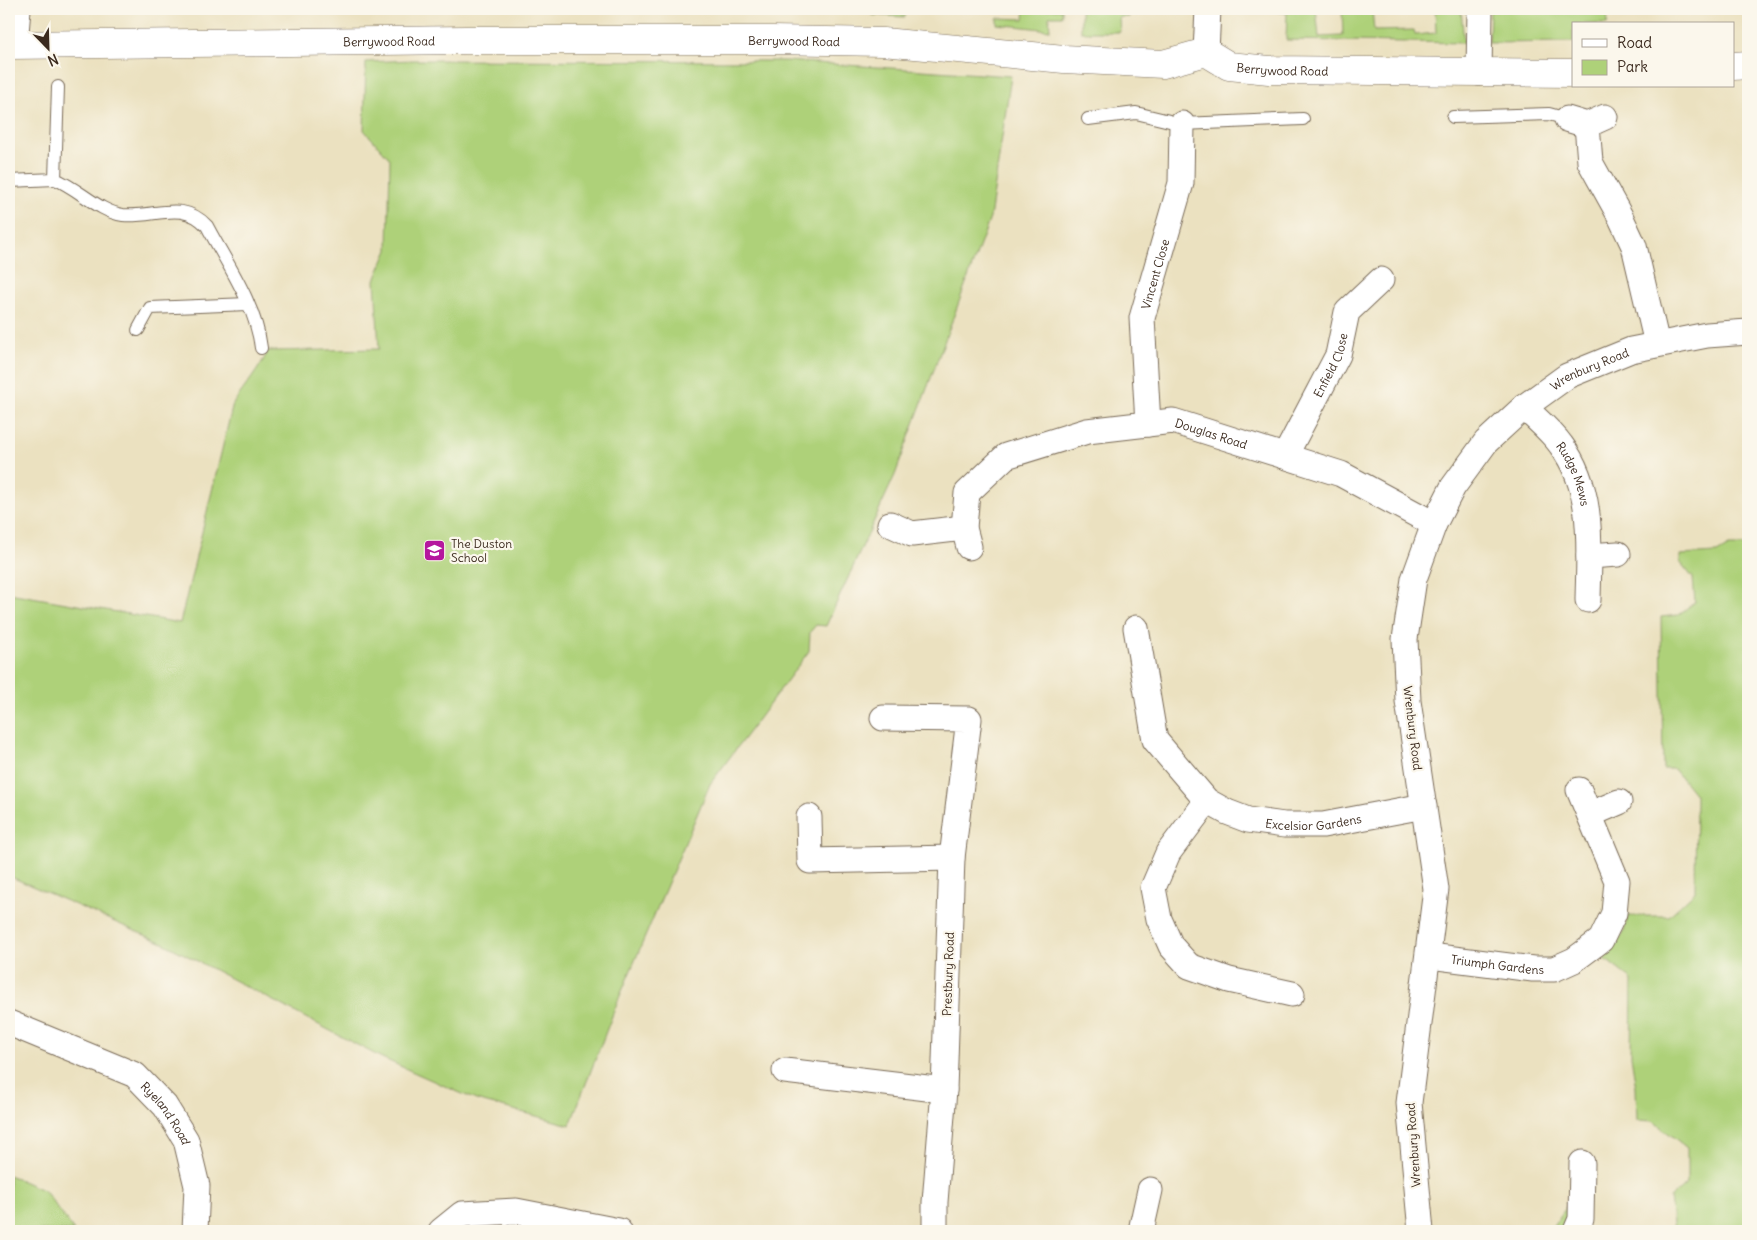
<svg xmlns="http://www.w3.org/2000/svg" width="1757" height="1240" viewBox="0 0 1757 1240" font-family="Delius,sans-serif">
	<style>
		.green { fill: #aed179; stroke: #747e4c }
		.lines { fill: none; stroke-linecap: round; stroke-linejoin: round }
		.service-casing { stroke: #796a57; stroke-width: 14 }
		.minor-casing { stroke: #796a57; stroke-width: 27 }
		.tertiary-casing { stroke: #796a57; stroke-width: 29 }
		.service { stroke: #fff; stroke-width: 12 }
		.minor { stroke: #fff; stroke-width: 25 }
		.tertiary { stroke: #fff; stroke-width: 28 }
		.labels { text-anchor: middle; dominant-baseline: central; stroke-width: 4.5; stroke-linejoin: round; paint-order: stroke }
		.street-label { font-size: 12px; fill: #3b2a1e; stroke: #fbf7ec }
		.poi-label { font-size: 12px; fill: #3b2a1e; stroke: #fbf7ec; text-anchor: start }
	</style>
	<rect width="100%" height="100%" fill="#fbf7ec"/>
	<filter id="ink" filterUnits="userSpaceOnUse"><feTurbulence type="fractalNoise" baseFrequency=".02" numOctaves="2"/><feDisplacementMap in="SourceGraphic" scale="10" xChannelSelector="R" yChannelSelector="G"/><feConvolveMatrix kernelMatrix="1 2 1 2 8 2 1 2 1" color-interpolation-filters="sRGB"/></filter>
	<filter id="wash" filterUnits="userSpaceOnUse"><feTurbulence type="fractalNoise" baseFrequency=".0096" numOctaves="4" result="noise"/><feDisplacementMap in="SourceGraphic" scale="20" xChannelSelector="R" yChannelSelector="G"/><feGaussianBlur stdDeviation="1.12" result="paint"/><feColorMatrix in="noise" values="0 0 0 0 0 0 0 0 0 0 0 0 0 0 0 0 0 1.4 0 .05"/><feComposite in="paint" operator="in"/></filter>
	<g filter="url(#wash)">
		<rect width="100%" height="100%" fill="#ebe1c0"/>
		<g class="green">
			<polygon points="872,9 907,9 905,17 872,15"/>
			<polygon points="1025,9 1062,9 1062,16 1049,16 1050,30 997,24 997,18 1024,19"/>
			<polygon points="1090,9 1129,9 1129,17 1119,17 1120,32 1081,32 1081,10 1090,11"/>
			<polygon points="1278,9 1316,9 1319,37 1343,36 1342,9 1372,9 1374,31 1414,30 1415,35 1436,33 1435,9 1461,9 1464,43 1286,40 1287,13 1278,12"/>
			<polygon points="1490,9 1609,9 1607,24 1573,24 1573,42 1489,43"/>
			<path d="M414 60 786 61 1011 76 990 218 895 475 826 626 816 625 810 632 809 651 710 784 619 998 570 1125 476 1100 382 1058 163 943 9 876V593L180 623 233 404C245 386 259 370 268 351L379 349 375 280 388 250 390 159 364 130 366 62Z"/>
			<polygon points="1729,546 1748,546 1748,1231 1674,1231 1670,1198 1687,1184 1687,1148 1653,1121 1637,1120 1636,1088 1631,1056 1632,980 1605,959 1623,934 1628,916 1669,916 1695,892 1696,796 1674,769 1663,769 1661,617 1678,615 1695,602 1693,578 1680,562 1680,555 1717,553"/>
			<polygon points="9,1175 45,1191 74,1231 9,1231"/>
			<polygon points="1571,1200 1570,1231 1550,1231"/>
		</g>
	</g>
	<g filter="url(#ink)">
		<g class="lines">
			<defs>
				<g id="service">
					<polyline points="1453,117 1549,114 1567,119"/>
					<polyline points="1088,119 1136,113 1182,124 1303,119"/>
					<path d="M55 179C78 188 99 212 123 215 155 218 182 199 207 226 227 264 256 305 261 348"/>
					<polyline points="9,181 55,179 58,87"/>
					<polyline points="138,330 150,308 248,304"/>
				</g>
				<g id="minor">
					<polyline points="15,45 18,9"/>
					<polyline points="1206,52 1208,9"/>
					<polyline points="1479,73 1480,9"/>
					<polyline points="1567,119 1587,125 1605,117"/>
					<polyline points="1587,125 1590,162 1620,216 1634,246 1657,344"/>
					<path id="s1" d="M1524 407C1536 419 1551 431 1561 445 1595 490 1589 547 1588 600"/>
					<path id="s2" d="M1148 424 1142 318 1181 183 1182 124"/>
					<path id="s3" d="M1285 456 1338 355 1347 312 1381 280"/>
					<polyline points="890,524 912,534 964,528"/>
					<path id="s4" d="M969 547 964 528 967 493 1006 456 1087 431 1173 421 1341 474 1434 524"/>
					<polyline points="1589,556 1618,554"/>
					<path id="s5" d="M1136 628 1155 740 1207 801 1227 812 1248 820 1284 825H1323L1424 806"/>
					<polyline points="883,718 969,719 952,858 944,1090 935,1202 935,1231"/>
					<polyline points="1207,801 1168,853 1153,888 1159,919 1171,946 1189,966 1229,980 1292,994"/>
					<polyline points="1591,814 1619,802"/>
					<polyline points="809,817 810,861 952,858"/>
					<path id="s6" d="M1430 956 1533 969H1554L1574 960 1601 940 1614 913 1617 881 1579 790"/>
					<path id="s7" d="M9 1023 135 1075 165 1106 186 1140 197 1186 195 1231"/>
					<polyline points="785,1071 944,1090"/>
					<polyline points="441,1231 462,1214 516,1211 619,1231"/>
					<polyline points="1144,1231 1142,1226 1150,1190"/>
					<path id="s8" d="M1421 1231 1409 1103 1436 889 1408 701 1405 639 1414 579 1434 524 1453 487 1486 442 1524 407 1567 376 1631 350 1707 335 1748 332"/>
					<polyline points="1576,1231 1581,1219 1582,1163"/>
				</g>
				<g id="tertiary">
					<path id="s9" d="M9 45 466 40H772L883 42 1064 59 1163 64 1206 52 1229 66 1269 70 1573 73"/>
					<polyline points="1733,66 1748,65"/>
				</g>
			</defs>
			<use href="#service" class="service-casing"/>
			<use href="#minor" class="minor-casing"/>
			<use href="#tertiary" class="tertiary-casing"/>
			<use href="#service" class="service"/>
			<use href="#minor" class="minor"/>
			<use href="#tertiary" class="tertiary"/>
		</g>
	</g>
	<defs>
		<symbol id="school-square" viewBox="-11 -11 22 22"><rect x="-9" y="-9" width="18" height="18" rx="4" fill="#b5179e" stroke="#fbf7ec"/><path d="M0-5L7-2L0 1L-7-2ZM-4 1L0 2.5L4 1V4Q0 6-4 4Z" fill="#fff"/></symbol>
	</defs>
	<g fill-rule="evenodd">
		<use href="#school-square" x="422" y="538" width="25" height="25"/>
	</g>
	<g class="labels">
		<g class="street-label">
			<text stroke="none"><textPath href="#s9" startOffset="785">Berrywood Road</textPath></text>
			<text stroke="none"><textPath href="#s9" startOffset="380">Berrywood Road</textPath></text>
			<text stroke="none"><textPath href="#s9" startOffset="1280">Berrywood Road</textPath></text>
			<text stroke="none"><textPath href="#s2" startOffset="152">Vincent Close</textPath></text>
			<text stroke="none"><textPath href="#s3" startOffset="102">Enfield Close</textPath></text>
			<text stroke="none"><textPath href="#s8" startOffset="941">Wrenbury Road</textPath></text>
			<text stroke="none"><textPath href="#s4" startOffset="320">Douglas Road</textPath></text>
			<text stroke="none"><textPath href="#s1" startOffset="85">Rudge Mews</textPath></text>
			<text transform="translate(1413 728) rotate(83)">Wrenbury Road</text>
			<text stroke="none"><textPath href="#s5" startOffset="305">Excelsior Gardens</textPath></text>
			<text stroke="none"><textPath href="#s6" startOffset="68">Triumph Gardens</textPath></text>
			<text transform="translate(948 974) rotate(-88)">Prestbury Road</text>
			<text stroke="none"><textPath href="#s7" startOffset="186">Ryeland Road</textPath></text>
			<text transform="translate(1413 1145) rotate(-94)">Wrenbury Road</text>
		</g>
		<g class="poi-label">
			<text x="451" y="543">The Duston<tspan x="451" dy="14">School</tspan></text>
		</g>
	</g>
	<rect width="1757" height="1240" fill="none" stroke="#fbf7ec" stroke-width="30"/>
	<rect x="1572" y="22" width="162" height="65" fill="#fbf7ec" stroke="#aea59a"/>
	<rect x="1582" y="39" width="25" height="8" fill="#ffffff" stroke="#aea59a"/>
	<text x="1617" y="48" font-size="15" fill="#3b2a1e">Road</text>
	<rect x="1582" y="60" width="25" height="15" fill="#aed179" stroke="#aea59a"/>
	<text x="1617" y="72" font-size="15" fill="#3b2a1e">Park</text>
	<g transform="translate(48 48) rotate(157)" stroke="#fbf7ec" stroke-width="4" paint-order="stroke">
	<path d="M0-4L9 19L0 12L-9 19Z" fill="#3b2a1e"/>
	<text y="-8" font-size="14" font-weight="bold" text-anchor="middle" fill="#3b2a1e">N</text>
	</g>
</svg>
